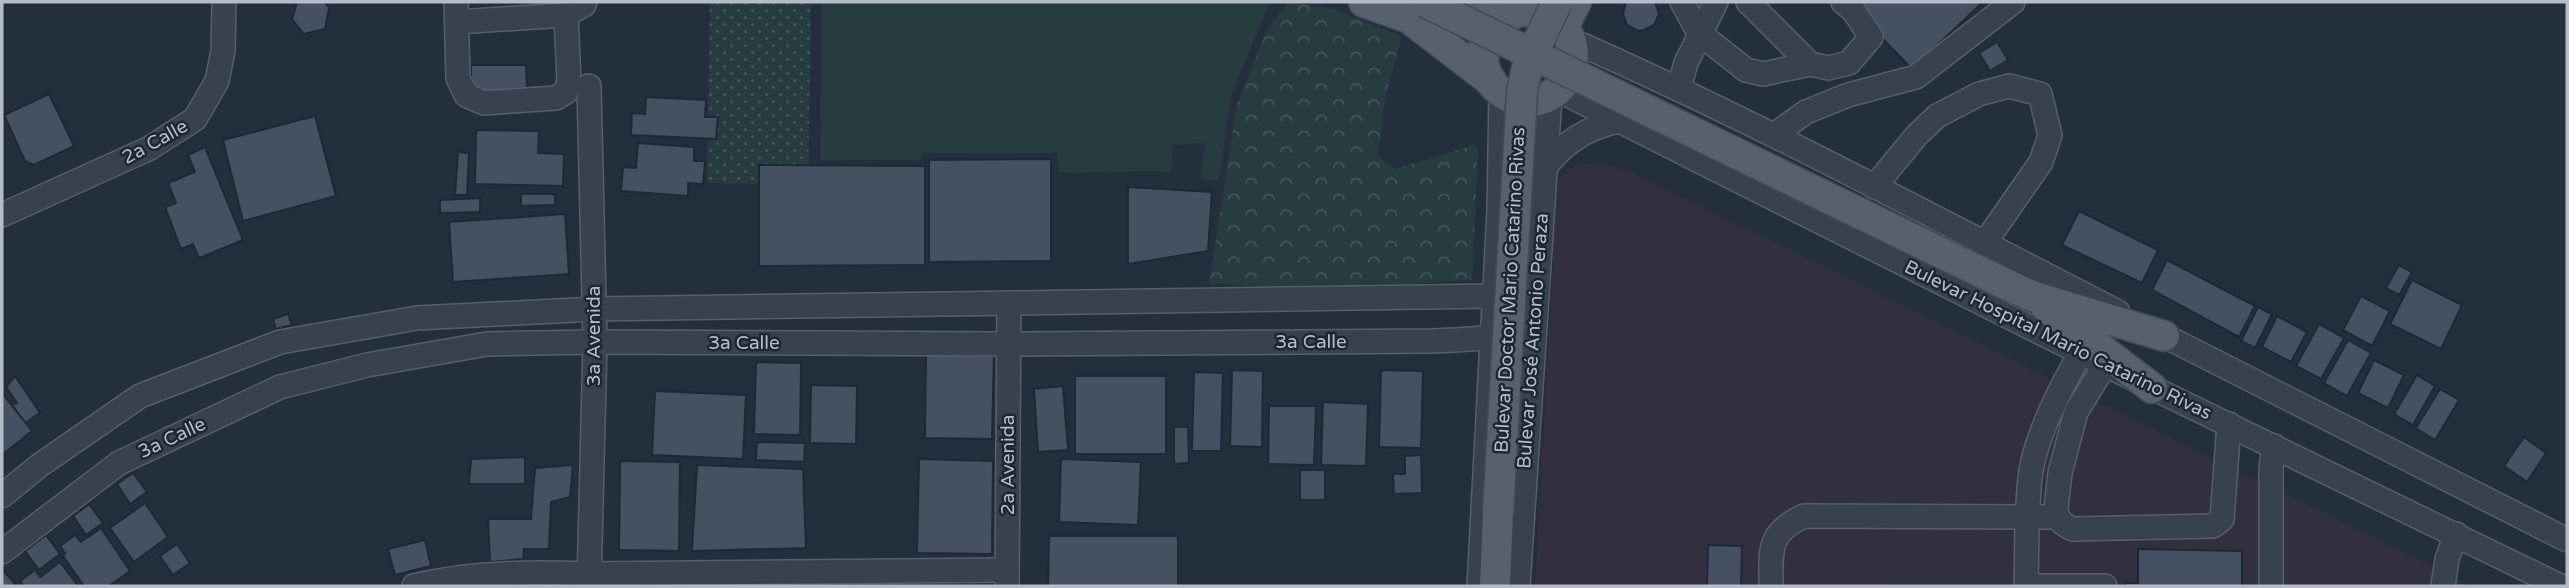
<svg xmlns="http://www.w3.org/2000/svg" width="2569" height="588" viewBox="0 0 2569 588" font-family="'Varela Round',sans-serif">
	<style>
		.medical { fill: #32303f }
		.green { fill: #263c3f }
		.forest { fill: url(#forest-crowns) }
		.park { fill: url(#park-dots) }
		.building { fill: #455162; stroke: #1f2835; stroke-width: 2 }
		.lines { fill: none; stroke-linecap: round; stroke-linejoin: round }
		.minor-casing { stroke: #565f6c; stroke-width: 26 }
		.major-casing { stroke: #414a57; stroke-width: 33 }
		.minor { stroke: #38414e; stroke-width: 23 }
		.major { stroke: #56606e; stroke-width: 30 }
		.major-bridge-casing { stroke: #414a57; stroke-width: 33; stroke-linecap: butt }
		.major-bridge { stroke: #56606e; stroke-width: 30 }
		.labels { text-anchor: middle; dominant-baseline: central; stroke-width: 5; stroke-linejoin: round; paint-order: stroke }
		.street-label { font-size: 19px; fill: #b4bcc9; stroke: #1d2633 }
	</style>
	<defs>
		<pattern id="forest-crowns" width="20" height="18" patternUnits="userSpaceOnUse" patternTransform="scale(1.75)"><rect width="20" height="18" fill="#263c3f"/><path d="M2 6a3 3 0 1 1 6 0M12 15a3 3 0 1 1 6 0" fill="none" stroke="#435659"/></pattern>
		<pattern id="park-dots" width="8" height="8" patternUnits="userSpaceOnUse" patternTransform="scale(1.75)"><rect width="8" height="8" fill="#263c3f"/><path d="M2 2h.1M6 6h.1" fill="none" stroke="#435659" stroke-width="1.8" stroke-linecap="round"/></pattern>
	</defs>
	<rect width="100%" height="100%" fill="#242f3e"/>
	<polygon class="medical" points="1585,164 1607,165 1633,173 2472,586 1535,586 1557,184 1567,170"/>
	<polygon class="green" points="822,2 1270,2 1231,96 1219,181 1200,179 1205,143 1173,145 1171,174 1160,171 1059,173 1057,153 924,153 921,160 820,160"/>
	<path class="forest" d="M1288 2 1330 8 1402 36 1386 96 1378 157 1395 169 1474 145 1478 150 1472 280C1385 286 1296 290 1209 283L1237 104 1267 30Z"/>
	<polygon class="park" points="710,2 811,2 808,185 707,183"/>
	<g class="building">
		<polygon points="297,2 325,2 329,8 325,29 304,34 292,19"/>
		<polygon points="1626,2 1655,2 1659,14 1654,25 1644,30 1638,31 1627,25 1623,14"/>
		<polygon points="1847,2 1983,2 1912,69"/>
		<polygon points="1997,42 2008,60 1990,71 1979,53"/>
		<polygon points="471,65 526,65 527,89 471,96"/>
		<polygon points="49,94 74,146 34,165 25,161 4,115"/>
		<polygon points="646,97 706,100 705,117 718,117 716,139 631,135 632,113 645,114"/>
		<polygon points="315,116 336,196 243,221 223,140"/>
		<polygon points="476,130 539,131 538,153 564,154 563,186 475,184"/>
		<polygon points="638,143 694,147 694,161 705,161 703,184 688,183 688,196 621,191 623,167 636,168"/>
		<polygon points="205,147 243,240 199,258 193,244 181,249 165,207 176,203 168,183 195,172 188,155"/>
		<polygon points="458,152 469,153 467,195 455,195"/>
		<polygon points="1051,159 1051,261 929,262 929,160"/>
		<polygon points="759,165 925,166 925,265 759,266"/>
		<polygon points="1128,187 1212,192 1208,251 1128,264"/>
		<polygon points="521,194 555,194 555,205 521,206"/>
		<polygon points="480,198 480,212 440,213 440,200"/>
		<polygon points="2079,211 2158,250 2142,283 2062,245"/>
		<polygon points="565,214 569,274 453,282 449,222"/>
		<polygon points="2167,260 2255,306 2239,337 2152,290"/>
		<polygon points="2399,265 2412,272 2399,295 2386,288"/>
		<polygon points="2412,280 2462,305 2441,349 2390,324"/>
		<polygon points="2361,296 2390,311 2372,346 2343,330"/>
		<polygon points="2258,307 2272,314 2255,348 2241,341"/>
		<polygon points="288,314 292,325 276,329 273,319"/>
		<polygon points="2277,316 2307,332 2291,362 2262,347"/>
		<polygon points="2319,324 2344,338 2321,379 2296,366"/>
		<polygon points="2348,340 2371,353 2347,396 2324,383"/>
		<polygon points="926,351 994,351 992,439 925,438"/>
		<polygon points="2374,360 2404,375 2388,408 2358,393"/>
		<polygon points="756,362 801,363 800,435 754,434"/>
		<polygon points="1232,370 1263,371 1262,447 1230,446"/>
		<polygon points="1381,370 1423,371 1421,448 1379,447"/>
		<polygon points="1194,372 1223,373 1221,451 1192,451"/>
		<polygon points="2417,375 2435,386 2413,425 2394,414"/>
		<polygon points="15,376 40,413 25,423 12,405 17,403 6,387"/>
		<rect x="1075" y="376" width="91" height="78"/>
		<polygon points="811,385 857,386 856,444 810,443"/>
		<polygon points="1063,386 1068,450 1038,452 1034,389"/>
		<polygon points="2440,389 2459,400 2435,440 2416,428"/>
		<polygon points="655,391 746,395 743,459 652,455"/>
		<polygon points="2,393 32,431 2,455"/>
		<polygon points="1323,402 1368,404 1366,466 1321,465"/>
		<polygon points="1269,406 1316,406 1314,465 1268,464"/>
		<polygon points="1174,427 1188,427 1189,463 1174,464"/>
		<polygon points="2524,437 2546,453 2527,482 2504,466"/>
		<polygon points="757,442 805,443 804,462 756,460"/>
		<polygon points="1421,455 1422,493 1394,494 1393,474 1405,474 1405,456"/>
		<polygon points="525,457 525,484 469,484 471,459"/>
		<polygon points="919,459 993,461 992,554 917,553"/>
		<polygon points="1061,459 1141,462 1138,525 1059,522"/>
		<polygon points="620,461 680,462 679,551 619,550"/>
		<polygon points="573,465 570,497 551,502 549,549 524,549 523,559 490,562 488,519 531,519 535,468"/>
		<polygon points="697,465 803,469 806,548 692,551"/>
		<rect x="1300" y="470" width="25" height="30"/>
		<polygon points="133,473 147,492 130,504 117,484"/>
		<polygon points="145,503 168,537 134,562 110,528"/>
		<polygon points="89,504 103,523 86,535 73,516"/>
		<polygon points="101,528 130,571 109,586 84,586 63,556 65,553 60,546 75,535 81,542"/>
		<polygon points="46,535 60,554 39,570 25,551"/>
		<polygon points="1049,536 1178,536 1178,586 1048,586"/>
		<polygon points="425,540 431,566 395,575 388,549"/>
		<polygon points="177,544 190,563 173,575 160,556"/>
		<polygon points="1708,545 1742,546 1741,586 1707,586"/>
		<polygon points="2138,549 2242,551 2242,586 2125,586 2125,583 2138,583"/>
		<polygon points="60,562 78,586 24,586 20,581 35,570 40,577"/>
		<polygon points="3,570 17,586 2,586"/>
		<rect x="1889" y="585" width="119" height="1"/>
	</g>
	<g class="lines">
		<defs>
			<g id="minor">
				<polyline points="456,2 458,78 466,95 484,103 556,98 566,92 569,80 566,15 584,5 585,2"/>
				<polyline points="1682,2 1699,33 1746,70 1763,74 1810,64"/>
				<polyline points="1748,2 1810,64 1829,68 1849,63 1871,37 1853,10 1843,2"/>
				<polyline points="457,22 566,15"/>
				<path d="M1571 40C1757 122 1937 219 2118 312"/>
				<polyline points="589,86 595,342 589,586"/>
				<polyline points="1679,88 1686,63 1716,2"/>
				<polyline points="1558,90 2081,353 2560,586"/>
				<polyline points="1774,135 1806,112 1848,95 1916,77 2013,2"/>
				<path d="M1543 170C1563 143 1586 128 1618 121"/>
				<polyline points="1874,187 1917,135 1937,116 1979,94 2009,86 2040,94 2050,135 2041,162 1984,244"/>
				<polyline points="2,215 148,149 195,119 217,81 223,51 224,2"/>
				<polyline points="2149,328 2567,540"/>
				<path d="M2081 353C2061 386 2034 440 2030 478 2026 514 2027 550 2026 586H2105"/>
				<path d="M2105 365 2076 412 2060 473 2056 509C2058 521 2063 525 2073 529L2213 526 2222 519 2229 424"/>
				<polyline points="2,496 40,465 140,396 280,342 417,318 595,309 1493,296"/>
				<path d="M2 552 119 463 280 387 367 365 487 344 595 342 1009 344 1431 341C1471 339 1497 341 1534 322"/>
				<path d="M414 586C473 572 529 572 589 574L1007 570"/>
				<polyline points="1007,586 1009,303"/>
				<polyline points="1479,586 1499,210 1501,92"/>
				<polyline points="1518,586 1550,96"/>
				<path d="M1771 586C1771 550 1767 533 1804 516L2057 517"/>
				<polyline points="2271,586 2271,468 2274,446"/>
				<polyline points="2443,586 2447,559 2456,534"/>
			</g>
			<g id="major">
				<polyline points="1364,2 1409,18 1491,81"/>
				<polyline points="1469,2 1501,20"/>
				<circle cx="1528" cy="56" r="45"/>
				<polyline points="1563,27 1576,2"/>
				<polyline points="1999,281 2032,296 2164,336"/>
				<polyline points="2046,307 2152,388"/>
				<polyline points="1495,586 1498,513"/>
			</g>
		</defs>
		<use href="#minor" class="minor-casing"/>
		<use href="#major" class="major-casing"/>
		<use href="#minor" class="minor"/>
		<use href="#major" class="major"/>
		<defs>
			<g id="major-bridge">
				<polyline points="1425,2 1999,281"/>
				<polyline points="1498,513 1522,92 1528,63 1557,2"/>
			</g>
		</defs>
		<use href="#major-bridge" class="major-bridge-casing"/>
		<use href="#major-bridge" class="major-bridge"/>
	</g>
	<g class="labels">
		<g class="street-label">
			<text transform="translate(155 142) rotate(-29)">2a Calle</text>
			<text transform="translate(1510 290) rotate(-87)">Bulevar Doctor Mario Catarino Rivas</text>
			<text transform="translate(594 336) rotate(-90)">3a Avenida</text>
			<text transform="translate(2058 340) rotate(26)">Bulevar Hospital Mario Catarino Rivas</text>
			<text transform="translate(1533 341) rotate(-86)">Bulevar José Antonio Peraza</text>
			<text x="1311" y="342">3a Calle</text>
			<text x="744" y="343">3a Calle</text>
			<text transform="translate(172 438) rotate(-25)">3a Calle</text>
			<text transform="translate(1008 465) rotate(-90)">2a Avenida</text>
		</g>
	</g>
	<rect width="2569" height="588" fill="none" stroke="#b4bcc9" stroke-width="7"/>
</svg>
